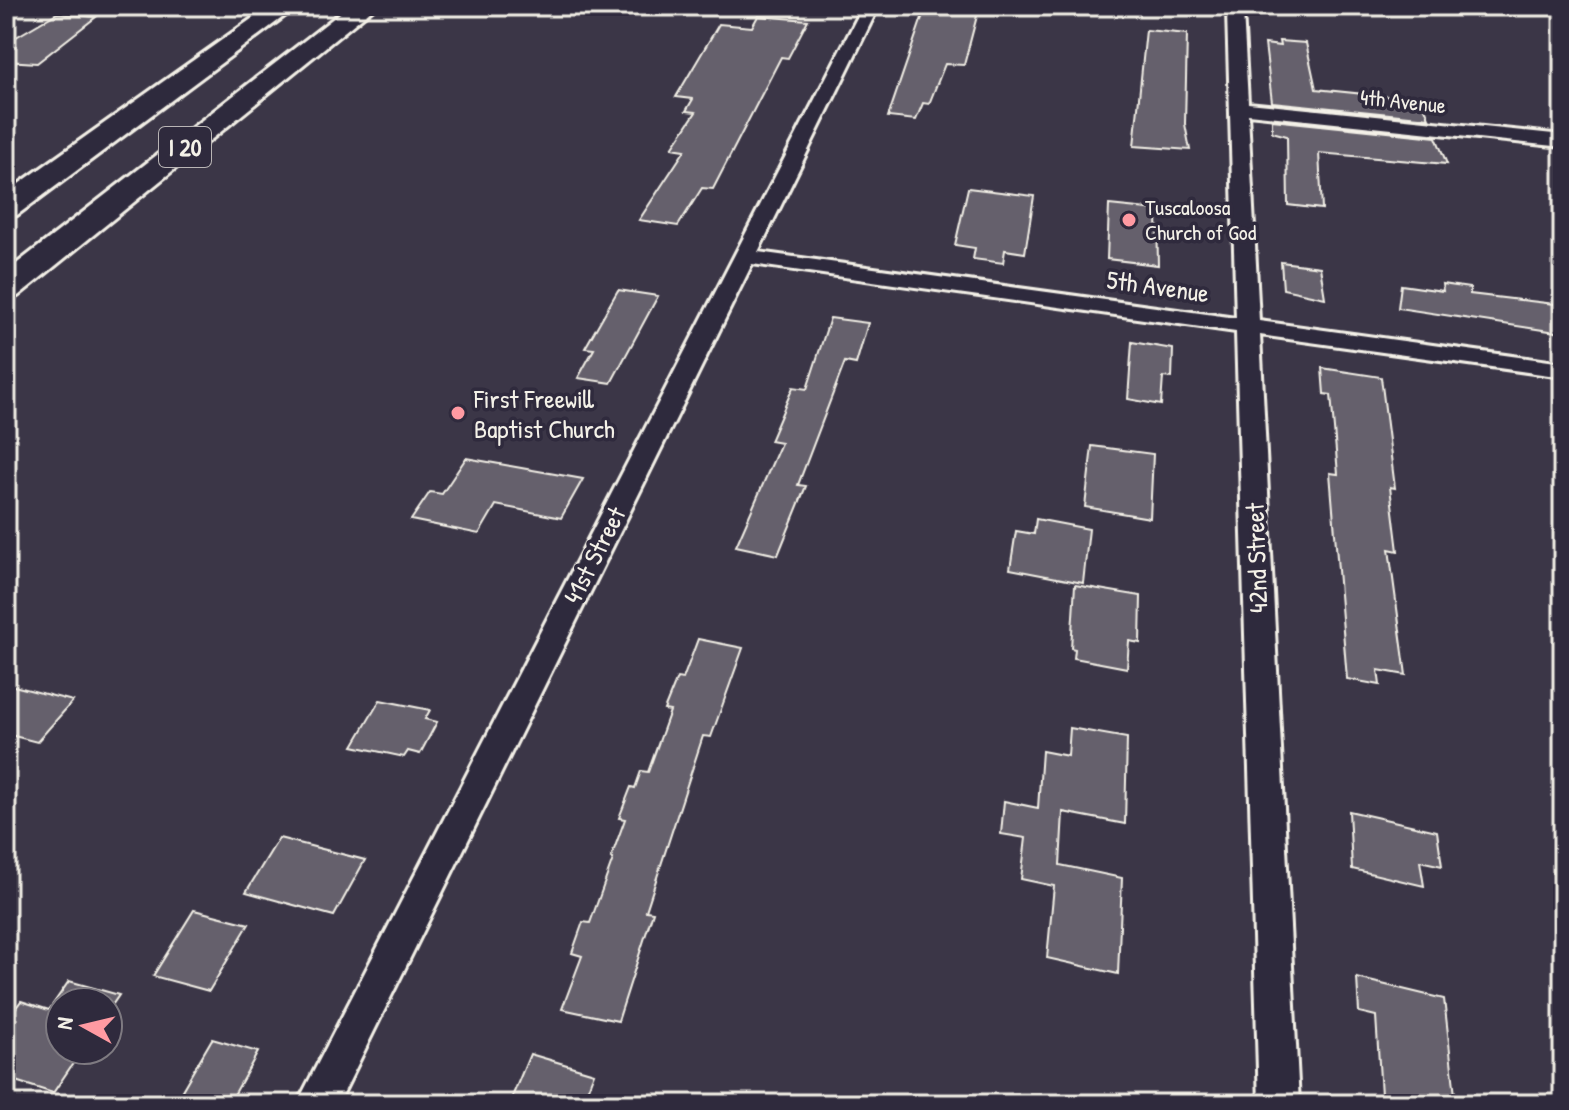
<svg xmlns="http://www.w3.org/2000/svg" width="1569" height="1110" viewBox="0 0 1569 1110" font-family="'Patrick Hand',sans-serif">
	<style>
		.building { fill: #65616c; stroke: #f4f1e8; stroke-width: 2 }
		.lines { fill: none; stroke-linecap: round; stroke-linejoin: round }
		.street-casing { stroke: #f4f1e8; stroke-width: 6 }
		.highway-casing { stroke: #f4f1e8; stroke-width: 6 }
		.street { fill: #2f2a3d; fill-rule: evenodd }
		.highway { fill: #2f2a3d; fill-rule: evenodd }
		.poi-dot { fill: #ff9aa2; stroke: #2f2a3d; stroke-width: 3 }
		.labels { text-anchor: middle; dominant-baseline: central; stroke-width: 7; stroke-linejoin: round; paint-order: stroke }
		.far-street-label { font-size: 22px; fill: #f4f1e8; stroke: #2f2a3d }
		.far-poi-label { font-size: 22px; fill: #f4f1e8; stroke: #2f2a3d; text-anchor: start }
		.shield { fill: #2f2a3d; stroke: #b9b5b5; stroke-width: 2 }
		.shield-label { font-size: 24px; font-weight: bold; fill: #f4f1e8 }
		.street-label { font-size: 26px; fill: #f4f1e8; stroke: #2f2a3d }
		.poi-label { font-size: 26px; fill: #f4f1e8; stroke: #2f2a3d; text-anchor: start }
	</style>
	<rect width="100%" height="100%" fill="#3b3647"/>
	<filter id="ink" filterUnits="userSpaceOnUse"><feTurbulence type="fractalNoise" baseFrequency=".0125" numOctaves="2"/><feDisplacementMap in="SourceGraphic" scale="16" xChannelSelector="R" yChannelSelector="G"/><feConvolveMatrix kernelMatrix="1 2 1 2 8 2 1 2 1" color-interpolation-filters="sRGB"/></filter>
	<g filter="url(#ink)">
		<g class="building">
			<polygon points="926,6 978,12 964,65 945,64 929,104 923,103 916,120 888,117"/>
			<polygon points="57,13 96,17 37,63 6,61 6,43"/>
			<polygon points="758,16 808,20 788,58 781,57 713,189 702,188 678,226 639,220 685,150 672,148 696,112 686,111 693,99 676,97 719,24 752,27"/>
			<polygon points="1146,30 1187,34 1185,124 1190,150 1134,146"/>
			<polygon points="1279,41 1306,43 1316,89 1422,100 1429,118 1272,102 1265,44 1280,46"/>
			<polygon points="1272,120 1436,137 1447,164 1319,153 1322,209 1288,205 1287,136 1272,132"/>
			<polygon points="968,188 1034,196 1025,253 1005,250 1003,263 973,259 975,248 955,245"/>
			<polygon points="1109,205 1157,210 1158,265 1107,259"/>
			<polygon points="1281,262 1320,267 1325,298 1283,289"/>
			<polygon points="1442,284 1470,288 1470,294 1563,305 1563,333 1398,308 1401,285 1443,291"/>
			<polygon points="618,290 658,296 611,383 578,378 594,349 585,348"/>
			<polygon points="830,318 868,323 856,364 845,362 798,485 806,486 778,555 736,546 781,443 770,441 793,387 807,389"/>
			<polygon points="1132,342 1173,349 1172,378 1163,377 1161,405 1128,399"/>
			<polygon points="1322,368 1381,377 1395,488 1390,487 1398,551 1389,549 1406,675 1378,670 1380,685 1347,679 1330,473 1338,474 1331,395 1324,394"/>
			<polygon points="1092,446 1153,454 1150,518 1085,507"/>
			<polygon points="466,458 583,479 561,518 496,505 479,534 411,520 430,492 442,494"/>
			<polygon points="1036,519 1089,529 1083,583 1010,569 1016,531 1034,534"/>
			<polygon points="1075,585 1141,596 1140,643 1129,641 1127,668 1074,658 1075,649 1071,648"/>
			<polygon points="698,639 743,648 711,737 703,736 646,911 653,912 618,1021 562,1009 582,956 572,953 583,922 590,923 613,859 611,858 625,819 619,818 631,787 635,788 641,771 648,772 670,711 664,710 677,678 683,679"/>
			<polygon points="6,684 73,701 37,742 6,734"/>
			<polygon points="380,700 430,710 425,719 437,722 420,754 408,751 404,757 353,746"/>
			<polygon points="1070,728 1127,738 1125,824 1063,812 1060,865 1122,878 1118,974 1047,958 1054,886 1021,879 1026,838 1001,834 1004,801 1038,808 1042,751 1068,756"/>
			<polygon points="1349,811 1437,831 1442,866 1420,861 1424,886 1352,869"/>
			<polygon points="279,838 365,860 334,916 246,892"/>
			<polygon points="194,910 249,924 209,991 153,976"/>
			<polygon points="1357,978 1444,999 1456,1104 1396,1104 1396,1099 1381,1095 1376,1016 1359,1012"/>
			<polygon points="69,981 119,995 108,1011 108,1002 60,1002 60,1050 82,1050 53,1093 6,1078 6,1021 21,1001 49,1010"/>
			<polygon points="212,1039 258,1052 229,1104 174,1104"/>
			<polygon points="530,1054 594,1073 582,1104 509,1104"/>
		</g>
		<g class="lines">
			<defs>
				<polygon id="street" points="863,6 879,6 758,252 1236,318 1227,11 1235,6 1243,11 1248,103 1563,135 1563,147 1248,114 1259,321 1563,363 1563,377 1260,335 1299,1104 1259,1104 1236,332 752,264 338,1104 297,1104"/>
				<g id="highway">
					<polygon points="270,6 298,6 17,215 6,218 6,193"/>
					<polygon points="349,6 376,6 18,296 6,299 6,272"/>
				</g>
			</defs>
			<use href="#street" class="street-casing"/>
			<use href="#highway" class="highway-casing"/>
			<use href="#street" class="street"/>
			<use href="#highway" class="highway"/>
		</g>
	</g>
	<g class="poi-dot">
		<circle cx="1129" cy="220" r="8"/>
		<circle cx="458" cy="413" r="8"/>
	</g>
	<g class="labels">
		<g class="far-street-label">
			<text transform="translate(1403 101) rotate(6)">4th Avenue</text>
		</g>
		<g class="far-poi-label">
			<text x="1145" y="207">Tuscaloosa<tspan x="1145" dy="25">Church of God</tspan></text>
		</g>
		<rect class="shield" x="159" y="127" width="52" height="40" rx="6"/>
		<g class="shield-label">
			<text x="185" y="147">I 20</text>
		</g>
		<g class="street-label">
			<text transform="translate(1158 286) rotate(8)">5th Avenue</text>
			<text transform="translate(594 555) rotate(-63)">41st Street</text>
			<text transform="translate(1256 558) rotate(-92)">42nd Street</text>
		</g>
		<g class="poi-label">
			<text x="474" y="398">First Freewill<tspan x="474" dy="30">Baptist Church</tspan></text>
		</g>
	</g>
	<rect width="1569" height="1110" fill="none" stroke="#2f2a3d" stroke-width="32"/>
	<rect x="16" y="16" width="1537" height="1078" fill="none" stroke="#f4f1e8" stroke-width="3" filter="url(#ink)"/>
	<g transform="translate(84 1026) rotate(278)"><circle r="38" fill="#2f2a3d" stroke="#7e7a81" stroke-width="2"/>
	<path d="M0-6L14 30L0 20L-14 30Z" fill="#ff9aa2"/>
	<text y="-12" font-size="22" font-weight="bold" text-anchor="middle" fill="#f4f1e8">N</text>
	</g>
</svg>
